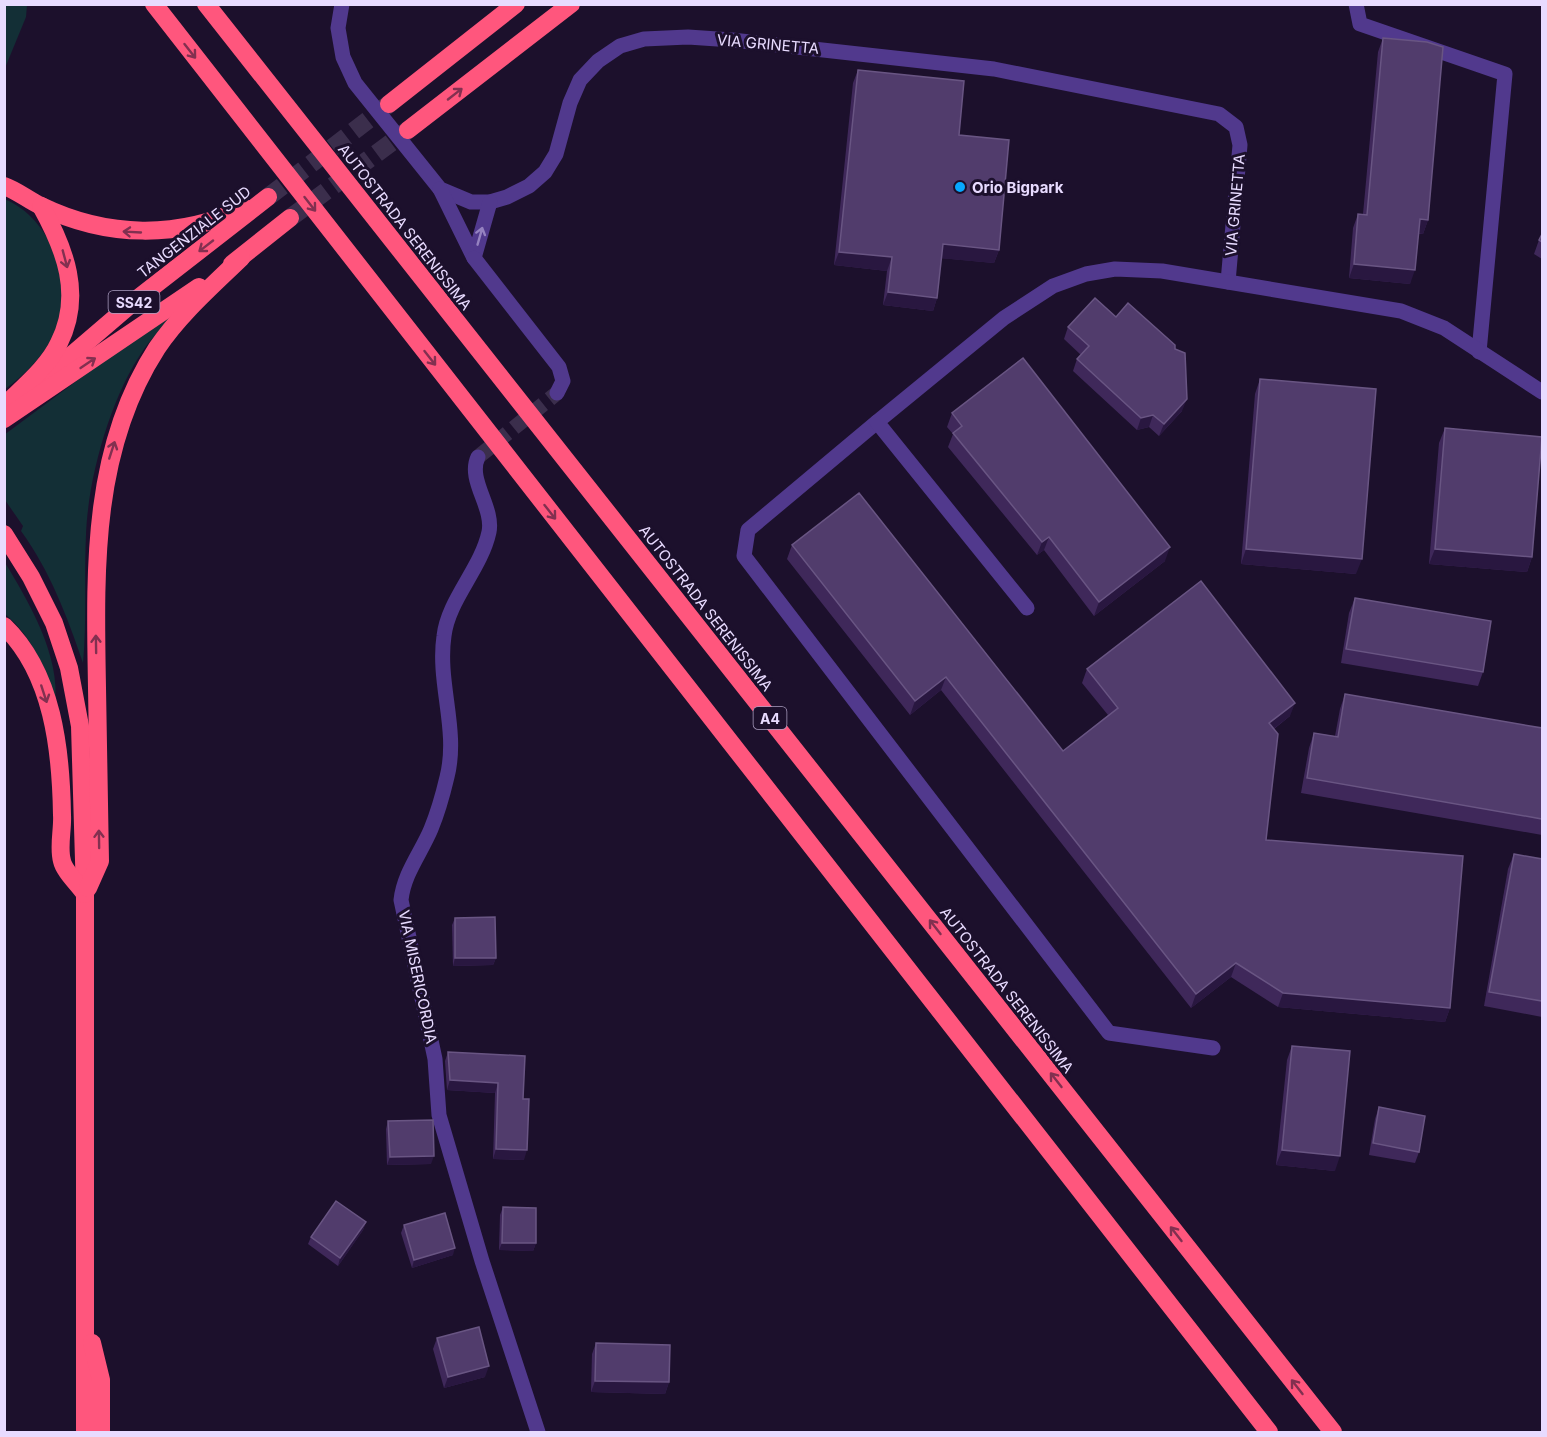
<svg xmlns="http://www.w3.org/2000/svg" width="1547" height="1437" viewBox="0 0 1547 1437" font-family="Inter,sans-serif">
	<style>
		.green { fill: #132f36 }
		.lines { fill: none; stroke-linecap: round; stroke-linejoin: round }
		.minor-tunnel { stroke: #3b2e4c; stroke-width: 15; stroke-dasharray: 15 8; stroke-linecap: butt }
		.highway-tunnel { stroke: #3b2e4c; stroke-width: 18; stroke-dasharray: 18 9; stroke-linecap: butt }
		.minor { stroke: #51398d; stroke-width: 15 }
		.highway { stroke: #ff567d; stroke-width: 18 }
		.wall { fill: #3f285a }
		.shaded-wall { fill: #291740 }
		.building { fill: #513c6c; stroke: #695583; stroke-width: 1.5 }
		.oneway { stroke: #823050 }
		.oneway2 { stroke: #9582c0 }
		.poi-dot { fill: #07a8ff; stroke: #1c102c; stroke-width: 2 }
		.labels { text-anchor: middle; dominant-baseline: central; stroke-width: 6; stroke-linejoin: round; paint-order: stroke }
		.shield { fill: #1c102c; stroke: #ab9ec0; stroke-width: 1.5 }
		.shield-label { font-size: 14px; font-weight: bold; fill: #e8dbff }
		.street-label { font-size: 15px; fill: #e8dbff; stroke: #1c102c }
		.poi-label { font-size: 15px; font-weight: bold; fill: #e8dbff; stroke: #1c102c; text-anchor: start }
	</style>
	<rect width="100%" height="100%" fill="#1c102c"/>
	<g class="green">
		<polygon points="5,4 27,5 26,17 5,68"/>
		<path d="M4 199C51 217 77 287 56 331 44 355 26 374 5 389Z"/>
		<path d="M175 314C165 326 153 336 144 349 111 396 88 477 86 535 84 577 87 621 83 663 67 616 50 571 21 531L23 526 5 500 4 435 157 321Z"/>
		<path d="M4 561C29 602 61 656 55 705 46 670 33 637 5 614Z"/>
	</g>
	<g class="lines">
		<polyline class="minor-tunnel" points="478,457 557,393"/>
		<g class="highway-tunnel">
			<polyline points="268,197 389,104"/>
			<polyline points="290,218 408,130"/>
		</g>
		<g class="minor">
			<polyline points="342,4 338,28 343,57 355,83 440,189 471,202 490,202 507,197 529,186 545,172 556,154 570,103 580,80 598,61 620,46 644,39 688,37 732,40 994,69 1219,114 1236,127 1240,145 1228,282"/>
			<polyline points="1356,4 1360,24 1505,74 1479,352"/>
			<polyline points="440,189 474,258 490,202"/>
			<polyline points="474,258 559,367 563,381 557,393"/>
			<polyline points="877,422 748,530 744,556 1109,1033 1213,1048"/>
			<path d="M478 457C467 480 494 507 489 532 481 569 448 600 444 636 437 683 459 730 447 777 443 794 438 812 431 829 421 853 404 873 401 900L435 1059 439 1115 482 1261 538 1432"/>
			<polyline points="1027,608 877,422 1004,318 1053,286 1086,274 1115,269 1162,271 1401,311 1444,328 1542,392"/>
		</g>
		<g class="highway">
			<polyline points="154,4 1269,1432"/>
			<polyline points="206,4 1333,1432"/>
			<polyline points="389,104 516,4"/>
			<polyline points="408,130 571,4"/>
			<path d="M4 186C18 191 28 200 41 206 107 238 178 239 245 208"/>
			<polyline points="232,264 290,218"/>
			<polyline points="39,383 137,299 268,197"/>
			<path d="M4 406C23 387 48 367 59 343 83 295 65 249 41 206"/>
			<polyline points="4,419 199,287"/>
			<polyline points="4,534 31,577 54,623 69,668 80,726 85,894 85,1432"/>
			<path d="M4 626C53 673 61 750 62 815 63 829 58 847 62 861 64 871 79 885 85 894"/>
			<path d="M88 888 100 861C99 803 98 745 97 688 95 571 91 450 157 348 180 314 211 287 241 258"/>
			<polyline points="92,1343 101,1380 101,1432"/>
		</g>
	</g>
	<g class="wall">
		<polygon points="1383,38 1428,220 1423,234 1418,234 1410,284 1349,278 1353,228 1358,214 1363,214 1378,52"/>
		<polygon points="858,70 959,135 999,250 994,263 941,258 937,298 933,311 883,305 887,271 834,265 853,83"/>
		<polygon points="1542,234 1542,259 1534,254 1539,240"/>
		<polygon points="1068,327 1182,411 1159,436 1149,427 1137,430 1073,371 1077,359 1081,355 1064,339"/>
		<polygon points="1260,379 1356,574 1241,564 1255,394"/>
		<polygon points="952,413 1165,561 1094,616 1044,550 1037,555 948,447 953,434 947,427"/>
		<polygon points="1445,428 1532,557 1527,572 1429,564 1439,443"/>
		<polygon points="792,545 1063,751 1108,715 1082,683 1087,669 1290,716 1274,729 1266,840 1450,1008 1445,1022 1278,1007 1231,977 1191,1008 941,690 910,715 787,559"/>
		<polygon points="1355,598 1483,672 1478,686 1341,663 1349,613"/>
		<polygon points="1345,694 1542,728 1542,835 1301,793 1309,748 1314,733 1335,736 1340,709"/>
		<polygon points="1514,854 1542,859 1542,1017 1484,1006 1508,869"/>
		<polygon points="455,918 496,958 493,965 453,966 452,925"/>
		<polygon points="1292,1046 1335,1171 1276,1165 1287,1060"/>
		<polygon points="448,1052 523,1099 524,1160 493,1159 495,1093 447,1090 445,1061"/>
		<polygon points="1379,1107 1419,1152 1415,1163 1369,1155 1375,1119"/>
		<polygon points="388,1121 431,1164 387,1165 386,1129"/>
		<polygon points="503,1207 536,1243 533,1251 499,1250 500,1215"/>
		<polygon points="366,1222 363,1230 338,1266 308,1244 311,1237"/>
		<polygon points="404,1225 453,1255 412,1268 401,1233"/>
		<polygon points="437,1338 485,1377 444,1388 433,1349"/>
		<polygon points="596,1343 669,1382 665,1394 591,1392 592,1354"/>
	</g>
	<g class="shaded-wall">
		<polygon points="1420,219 1428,220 1423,234 1415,233"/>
		<polygon points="943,244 999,250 994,263 938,258"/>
		<polygon points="839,252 892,257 887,271 834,265"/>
		<polygon points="1354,264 1415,270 1410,284 1349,278"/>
		<polygon points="888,292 937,298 933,311 883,305"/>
		<polygon points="1187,399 1182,411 1159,436 1164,424"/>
		<polygon points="1153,415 1149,427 1137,430 1141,418"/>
		<polygon points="1049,537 1044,550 1037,555 1042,542"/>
		<polygon points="1170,547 1165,561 1094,616 1099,602"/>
		<polygon points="1246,549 1362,559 1356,574 1241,564"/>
		<polygon points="1435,549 1532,557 1527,572 1429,564"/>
		<polygon points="946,677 941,690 910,715 915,701"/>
		<polygon points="1295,703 1290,716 1264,736 1269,723"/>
		<polygon points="455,958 496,958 493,965 453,966"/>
		<polygon points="1236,963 1231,977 1191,1008 1196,994"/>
		<polygon points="1283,993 1450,1008 1445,1022 1278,1007"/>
		<polygon points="450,1080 498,1083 495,1093 447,1090"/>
		<polygon points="496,1149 527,1150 524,1160 493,1159"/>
		<polygon points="1282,1150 1340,1156 1335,1171 1276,1165"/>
		<polygon points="434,1156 431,1164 387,1165 390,1157"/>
		<polygon points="366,1222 363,1230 338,1266 340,1258"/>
		<polygon points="502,1243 536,1243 533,1251 499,1250"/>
		<polygon points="455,1248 453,1255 412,1268 414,1260"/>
		<polygon points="489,1366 485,1377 444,1388 448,1377"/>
		<polygon points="595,1381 669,1382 665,1394 591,1392"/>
	</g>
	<g class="building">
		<polygon points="1383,38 1427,42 1443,47 1428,220 1420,219 1415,270 1354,264 1358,214 1367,215"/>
		<polygon points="858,70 964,81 959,135 1009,140 999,250 943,244 937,298 888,292 892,257 839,252"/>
		<polygon points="1542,234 1542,242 1539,240"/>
		<polygon points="1095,298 1116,317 1128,303 1175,345 1175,349 1185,353 1187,399 1164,424 1153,415 1141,418 1077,359 1089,346 1068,327"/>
		<polygon points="1023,358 1170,547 1099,602 1049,537 1042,542 953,433 962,426 952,413"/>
		<polygon points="1260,379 1376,389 1362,559 1246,549"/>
		<polygon points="1445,428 1542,437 1532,557 1435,549"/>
		<polygon points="859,493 1063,751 1118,708 1087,669 1201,581 1295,703 1269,723 1278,734 1266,840 1463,856 1450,1008 1283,993 1236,963 1196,994 946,677 915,701 792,545"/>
		<polygon points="1355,598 1491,621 1483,672 1346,649"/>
		<polygon points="1345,694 1542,728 1542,819 1307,778 1314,733 1338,737"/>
		<polygon points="1514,854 1542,859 1542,1001 1489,992"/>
		<polygon points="495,917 496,958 455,958 455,918"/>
		<polygon points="1292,1046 1350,1051 1340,1156 1282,1150"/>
		<polygon points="448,1052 525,1056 523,1099 529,1099 527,1150 496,1149 498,1083 450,1080"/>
		<polygon points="1379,1107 1425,1116 1419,1152 1373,1143"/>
		<polygon points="433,1120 434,1156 390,1157 388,1121"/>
		<polygon points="336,1201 366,1222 340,1258 311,1237"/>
		<polygon points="503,1207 536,1208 536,1243 502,1243"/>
		<polygon points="445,1213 455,1248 414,1260 404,1225"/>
		<polygon points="479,1327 489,1366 448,1377 437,1338"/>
		<polygon points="596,1343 670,1345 669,1382 595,1381"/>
	</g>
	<defs><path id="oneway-shaft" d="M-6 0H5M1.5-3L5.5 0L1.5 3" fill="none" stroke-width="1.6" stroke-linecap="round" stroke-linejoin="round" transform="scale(1.5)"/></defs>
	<g class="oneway">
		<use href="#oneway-shaft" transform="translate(190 51) rotate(52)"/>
		<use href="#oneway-shaft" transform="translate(455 94) rotate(-38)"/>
		<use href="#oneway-shaft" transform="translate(310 204) rotate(52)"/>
		<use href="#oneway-shaft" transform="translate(132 232) rotate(-177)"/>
		<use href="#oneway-shaft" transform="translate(206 246) rotate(142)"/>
		<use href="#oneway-shaft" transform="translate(65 259) rotate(75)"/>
		<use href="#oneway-shaft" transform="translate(430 358) rotate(52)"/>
		<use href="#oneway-shaft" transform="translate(88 363) rotate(-34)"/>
		<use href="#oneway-shaft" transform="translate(112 450) rotate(-72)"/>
		<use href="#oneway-shaft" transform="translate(550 512) rotate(52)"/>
		<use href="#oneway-shaft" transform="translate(96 644) rotate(-91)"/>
		<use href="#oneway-shaft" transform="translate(44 694) rotate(72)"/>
		<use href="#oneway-shaft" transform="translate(99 839) rotate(-91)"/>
		<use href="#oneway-shaft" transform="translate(935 927) rotate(-128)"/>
		<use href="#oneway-shaft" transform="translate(1056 1080) rotate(-128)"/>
		<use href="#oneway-shaft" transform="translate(1176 1234) rotate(-128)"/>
		<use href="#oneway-shaft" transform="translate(1297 1387) rotate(-128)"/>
	</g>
	<use class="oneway2" href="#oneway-shaft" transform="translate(480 236) rotate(-74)"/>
	<circle class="poi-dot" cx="960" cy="187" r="6"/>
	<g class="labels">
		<g class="shield">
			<rect x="108.5" y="291" width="51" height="22" rx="4.5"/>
			<rect x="753.5" y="707" width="33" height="22" rx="4.5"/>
		</g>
		<g class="shield-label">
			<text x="134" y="302">SS42</text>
			<text x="770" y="718">A4</text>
		</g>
		<g class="street-label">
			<text transform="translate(768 44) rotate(5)">VIA GRINETTA</text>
			<text transform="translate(1235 205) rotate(-85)">VIA GRINETTA</text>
			<text transform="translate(405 227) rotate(52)">AUTOSTRADA SERENISSIMA</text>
			<text transform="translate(194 232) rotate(-38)">TANGENZIALE SUD</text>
			<text transform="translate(706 608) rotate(52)">AUTOSTRADA SERENISSIMA</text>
			<text transform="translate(418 977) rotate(78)">VIA MISERICORDIA</text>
			<text transform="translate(1007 990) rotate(52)">AUTOSTRADA SERENISSIMA</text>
		</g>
		<g class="poi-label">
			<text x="972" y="187">Orio Bigpark</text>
		</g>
	</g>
	<rect width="1547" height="1437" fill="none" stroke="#e8dbff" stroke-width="12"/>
</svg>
